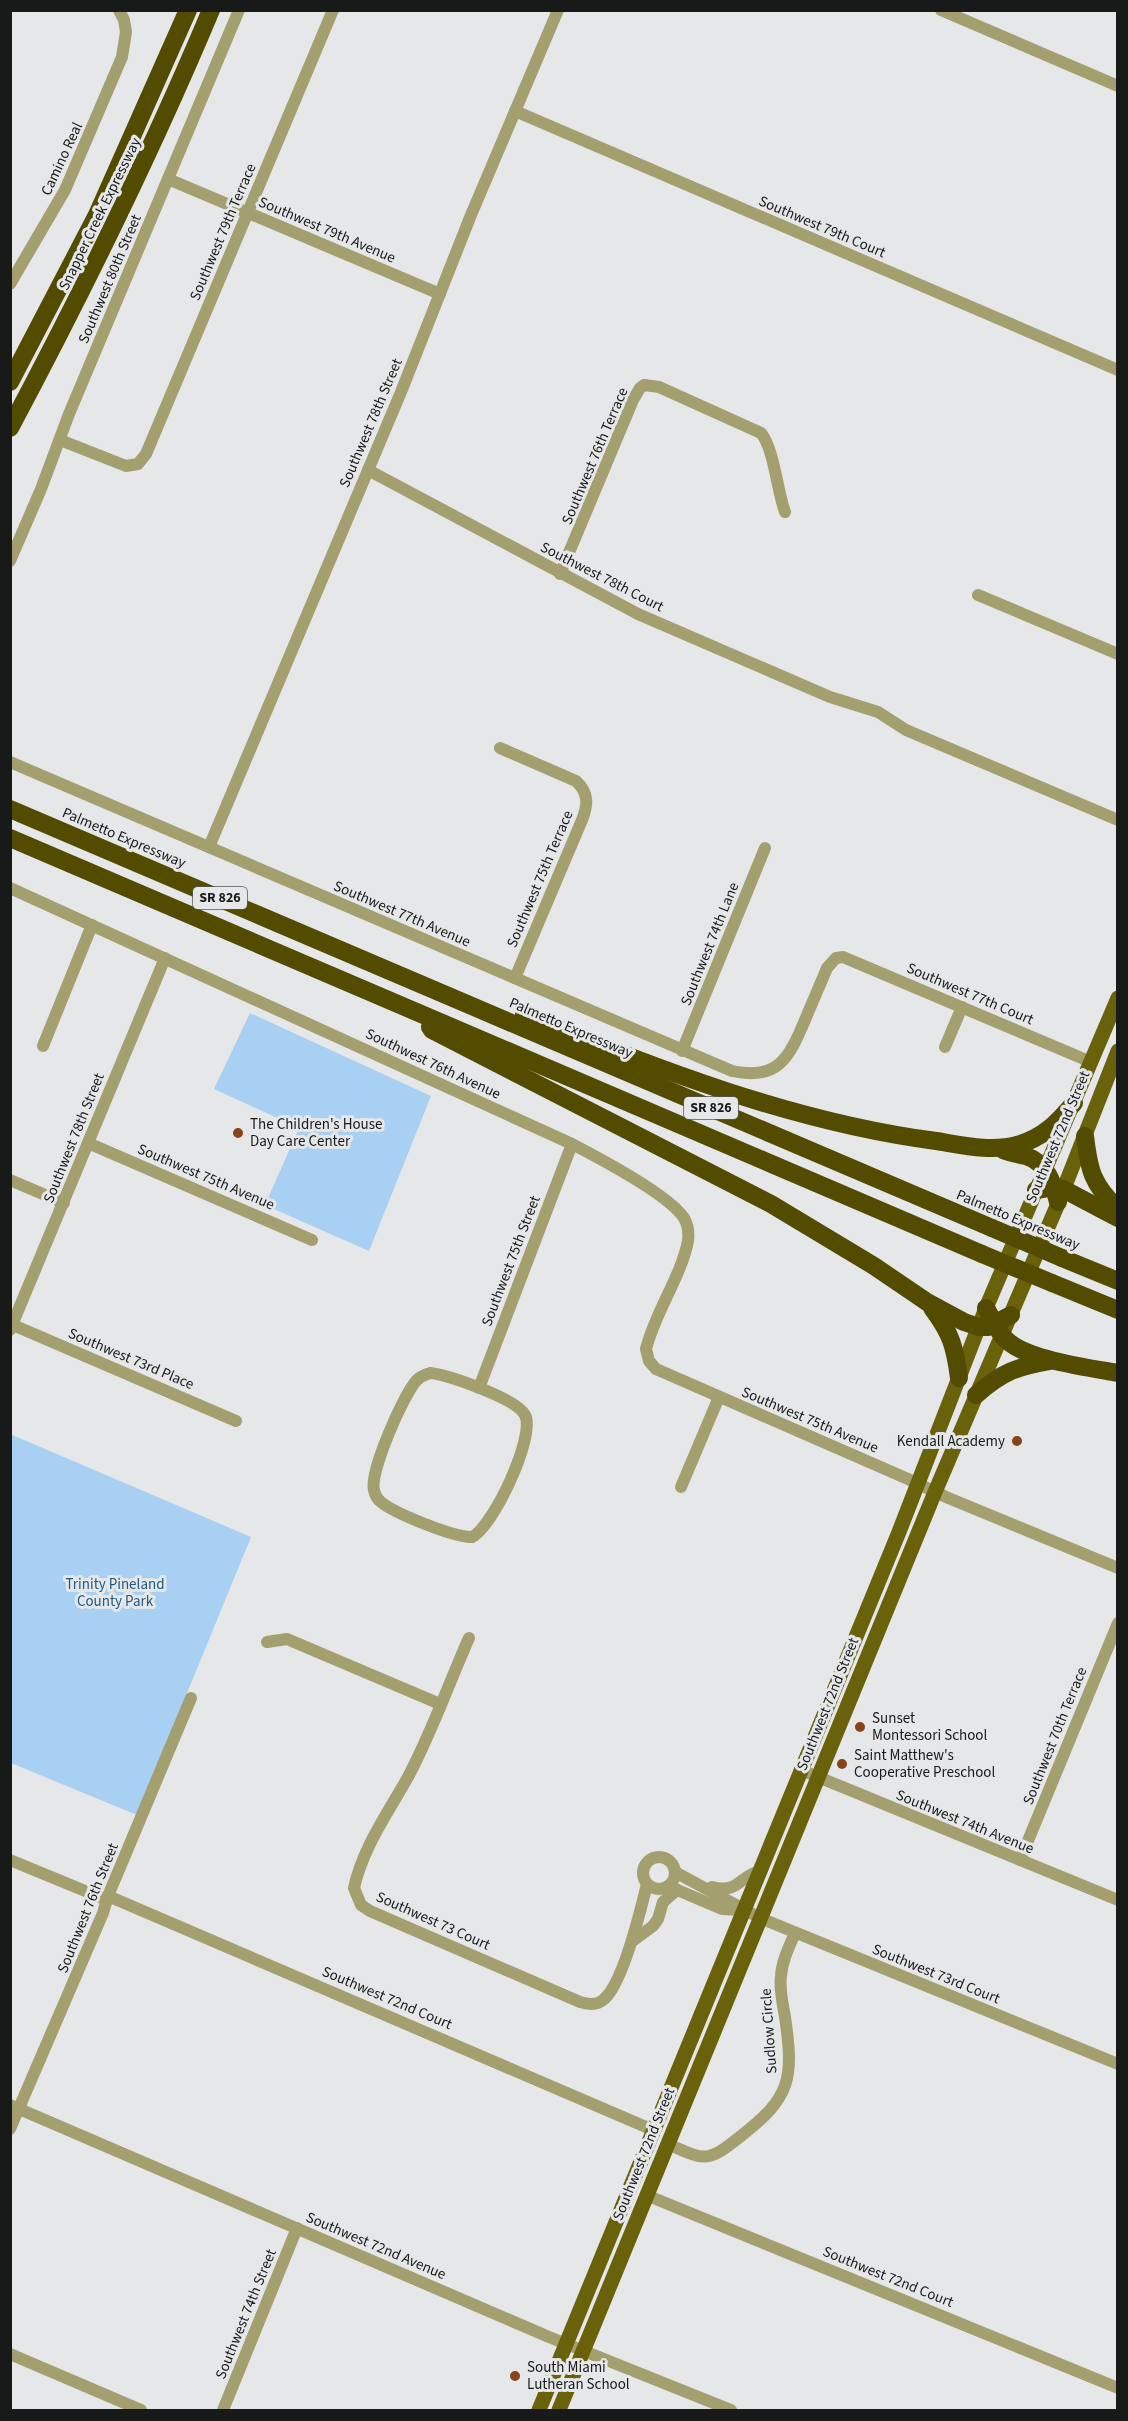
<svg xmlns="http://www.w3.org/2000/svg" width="1128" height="2421" viewBox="0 0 1128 2421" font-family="'Source Sans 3',sans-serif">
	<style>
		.green { fill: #a7d0f3 }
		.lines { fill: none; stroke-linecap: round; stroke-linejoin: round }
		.minor { stroke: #a49f6f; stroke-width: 12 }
		.major { stroke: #6a620a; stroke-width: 15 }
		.highway { stroke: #534c00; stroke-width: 18 }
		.highway-bridge { stroke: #534c00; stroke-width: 18 }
		.poi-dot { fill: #884319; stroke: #e5e7e9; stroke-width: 2 }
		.labels { text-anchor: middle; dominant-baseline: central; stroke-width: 6; stroke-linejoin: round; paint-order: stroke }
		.shield { fill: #e5e7e9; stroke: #565757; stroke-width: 1.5 }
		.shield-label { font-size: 14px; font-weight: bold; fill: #181919 }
		.street-label { font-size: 15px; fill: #181919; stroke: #e5e7e9 }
		.poi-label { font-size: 15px; fill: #181919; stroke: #e5e7e9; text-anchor: start }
		.park-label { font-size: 15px; fill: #1e5984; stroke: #e5e7e9 }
	</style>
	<rect width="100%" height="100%" fill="#e5e7e9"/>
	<g class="green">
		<polygon points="250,1013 431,1096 369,1251 265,1205 299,1128 214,1089"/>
		<polygon points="10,1434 251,1537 137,1815 11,1763"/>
	</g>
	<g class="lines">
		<g class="minor">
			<polyline points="941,10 1118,86"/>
			<polyline points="515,111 1118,370"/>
			<polyline points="168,179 440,294"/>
			<polyline points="10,284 65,190 122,57 126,32 124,20 119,10"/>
			<polyline points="60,440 126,466 138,464 146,454 333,10"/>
			<polyline points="368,470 638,614 830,697 878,712 906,730 1118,820"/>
			<polyline points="10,561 41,489 69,414 239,10"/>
			<path d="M560 574 633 400 640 388 644 385 659 387 761 433C774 449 777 490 785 512"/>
			<polyline points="978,595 1118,654"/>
			<path d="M500 748 576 781C589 793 588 805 582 820L515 978"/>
			<path d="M10 762 732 1071C778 1081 789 1058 805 1020 812 1003 820 985 827 968L836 958 843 957 1091 1062"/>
			<polyline points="209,847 401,392 471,215 558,10"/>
			<path d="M10 888 572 1144C599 1158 669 1195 684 1218 688 1225 689 1233 688 1241 681 1277 655 1312 646 1349L649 1361 656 1369 908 1479 946 1497 1118 1568"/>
			<polyline points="43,1046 92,925"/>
			<polyline points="945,1047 962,1007"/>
			<polyline points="682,1051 765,848"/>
			<polyline points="88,1143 312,1240"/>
			<polyline points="10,1180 64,1203"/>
			<polyline points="13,1325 236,1421"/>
			<polyline points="10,1330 165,958"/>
			<path d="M430 1373C449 1375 517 1399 525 1415 536 1436 493 1527 472 1537 455 1538 394 1513 381 1502 377 1499 375 1495 374 1490 369 1473 404 1393 417 1380 421 1376 425 1375 430 1373Z"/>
			<polyline points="479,1388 572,1144"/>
			<polyline points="681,1487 719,1397"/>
			<path d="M469 1638C449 1683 431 1734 408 1777 388 1813 363 1847 354 1888L361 1905 370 1911 580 2002C588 2004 596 2006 603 2000 622 1986 641 1909 647 1884"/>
			<polyline points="267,1642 287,1639 440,1704"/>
			<polyline points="801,1770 1118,1900"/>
			<circle cx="659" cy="1873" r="16"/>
			<polyline points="10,1860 107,1900"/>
			<polyline points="1020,1860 1118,1623"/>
			<polyline points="675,1872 760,1918 1118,2064"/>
			<polyline points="668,1886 722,1909 742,1910"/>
			<path d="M712 1887C739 1894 739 1876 760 1871"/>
			<polyline points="108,1896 653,2130"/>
			<polyline points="634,1940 653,1926 658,1919 663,1902 677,1890"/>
			<polyline points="10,2105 549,2337 731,2410"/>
			<polyline points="10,2129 103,1913 108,1896 191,1698"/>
			<path d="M668 2144C706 2161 707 2163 741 2136 791 2097 794 2079 785 2017 783 2004 779 1990 781 1976 782 1961 789 1947 795 1933"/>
			<polyline points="646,2195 1118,2388"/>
			<polyline points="10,2354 141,2410"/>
			<polyline points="223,2410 297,2228"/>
		</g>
		<g class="major">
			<polyline points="539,2410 899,1532 986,1308 1118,998"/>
			<polyline points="559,2410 935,1492 1057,1206 1118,1051"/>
		</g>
		<g class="highway">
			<polyline points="10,382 97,215 188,10"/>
			<path d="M10 428C83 291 151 153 211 10"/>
			<polyline points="10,809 992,1228"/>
			<polyline points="10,838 982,1254"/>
			<path d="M524 1015C659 1069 791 1122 936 1141 962 1145 991 1152 1017 1145 1043 1138 1057 1123 1074 1103"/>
			<polyline points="430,1027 432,1030 771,1204 874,1266 927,1302 964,1322 979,1327 988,1327 1011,1315"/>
			<path d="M1085 1136C1089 1170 1092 1184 1118 1209"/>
			<path d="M1003 1150C1010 1153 1018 1154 1026 1156 1047 1163 1053 1183 1058 1202"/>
			<polyline points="1036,1190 1054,1187 1063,1189 1118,1218"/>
			<polyline points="1062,1258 1118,1281"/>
			<polyline points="1052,1283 1118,1310"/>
			<path d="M932 1308C951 1333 955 1347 959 1378"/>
			<path d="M986 1308C993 1320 999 1335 1010 1343 1031 1360 1090 1368 1118 1373"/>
			<path d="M976 1395C1002 1372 1016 1367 1050 1361"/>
		</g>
		<g class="highway-bridge">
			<polyline points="992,1228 1062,1258"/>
			<polyline points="982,1254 1052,1283"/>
		</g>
	</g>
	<g class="poi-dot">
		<circle cx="238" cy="1133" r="6"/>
		<circle cx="1017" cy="1441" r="6"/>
		<circle cx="860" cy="1727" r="6"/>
		<circle cx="842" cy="1764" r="6"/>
		<circle cx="515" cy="2376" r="6"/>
	</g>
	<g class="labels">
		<g class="shield">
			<rect x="193" y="887" width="54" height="22" rx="4.5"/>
			<rect x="684" y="1097" width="54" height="22" rx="4.5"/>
		</g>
		<g class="shield-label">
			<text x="220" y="898">SR 826</text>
			<text x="711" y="1108">SR 826</text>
		</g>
		<g class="street-label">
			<text transform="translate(62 159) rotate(-65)">Camino Real</text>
			<text transform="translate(100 214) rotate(-64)">Snapper Creek Expressway</text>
			<text transform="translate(822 227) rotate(23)">Southwest 79th Court</text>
			<text transform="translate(327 230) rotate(23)">Southwest 79th Avenue</text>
			<text transform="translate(223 232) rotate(-67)">Southwest 79th Terrace</text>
			<text transform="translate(110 279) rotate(-67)">Southwest 80th Street</text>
			<text transform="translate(371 423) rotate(-67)">Southwest 78th Street</text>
			<text transform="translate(595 456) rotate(-67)">Southwest 76th Terrace</text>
			<text transform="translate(602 577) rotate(27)">Southwest 78th Court</text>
			<text transform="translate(124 838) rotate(23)">Palmetto Expressway</text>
			<text transform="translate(540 879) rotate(-67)">Southwest 75th Terrace</text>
			<text transform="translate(402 914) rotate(23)">Southwest 77th Avenue</text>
			<text transform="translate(710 944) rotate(-68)">Southwest 74th Lane</text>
			<text transform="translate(970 994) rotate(23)">Southwest 77th Court</text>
			<text transform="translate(571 1028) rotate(23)">Palmetto Expressway</text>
			<text transform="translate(433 1064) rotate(25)">Southwest 76th Avenue</text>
			<text transform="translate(1058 1137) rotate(-67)">Southwest 72nd Street</text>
			<text transform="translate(74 1138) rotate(-68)">Southwest 78th Street</text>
			<text transform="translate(206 1177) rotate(23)">Southwest 75th Avenue</text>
			<text transform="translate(1018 1220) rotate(23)">Palmetto Expressway</text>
			<text transform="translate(511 1261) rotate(-69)">Southwest 75th Street</text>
			<text transform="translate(131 1359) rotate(23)">Southwest 73rd Place</text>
			<text transform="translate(810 1420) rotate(23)">Southwest 75th Avenue</text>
			<text transform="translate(828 1704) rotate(-68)">Southwest 72nd Street</text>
			<text transform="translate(1055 1736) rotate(-68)">Southwest 70th Terrace</text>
			<text transform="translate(965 1822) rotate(22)">Southwest 74th Avenue</text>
			<text transform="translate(88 1908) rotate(-68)">Southwest 76th Street</text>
			<text transform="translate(433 1921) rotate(24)">Southwest 73 Court</text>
			<text transform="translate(936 1974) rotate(22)">Southwest 73rd Court</text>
			<text transform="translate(387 1998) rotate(23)">Southwest 72nd Court</text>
			<text transform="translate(769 2031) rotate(-94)">Sudlow Circle</text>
			<text transform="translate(644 2154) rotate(-68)">Southwest 72nd Street</text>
			<text transform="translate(376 2246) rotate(23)">Southwest 72nd Avenue</text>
			<text transform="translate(888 2277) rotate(22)">Southwest 72nd Court</text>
			<text transform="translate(246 2314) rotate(-68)">Southwest 74th Street</text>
		</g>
		<g class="poi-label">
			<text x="250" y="1124">The Children's House<tspan x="250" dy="17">Day Care Center</tspan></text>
			<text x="1005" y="1441" text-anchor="end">Kendall Academy</text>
			<text x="872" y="1718">Sunset<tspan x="872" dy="17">Montessori School</tspan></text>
			<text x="854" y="1755">Saint Matthew's<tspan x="854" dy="17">Cooperative Preschool</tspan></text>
			<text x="527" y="2367">South Miami<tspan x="527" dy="17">Lutheran School</tspan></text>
		</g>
		<g class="park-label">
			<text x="115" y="1584">Trinity Pineland<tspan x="115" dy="17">County Park</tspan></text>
		</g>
	</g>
	<rect width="1128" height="2421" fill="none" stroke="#181919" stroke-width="24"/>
</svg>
